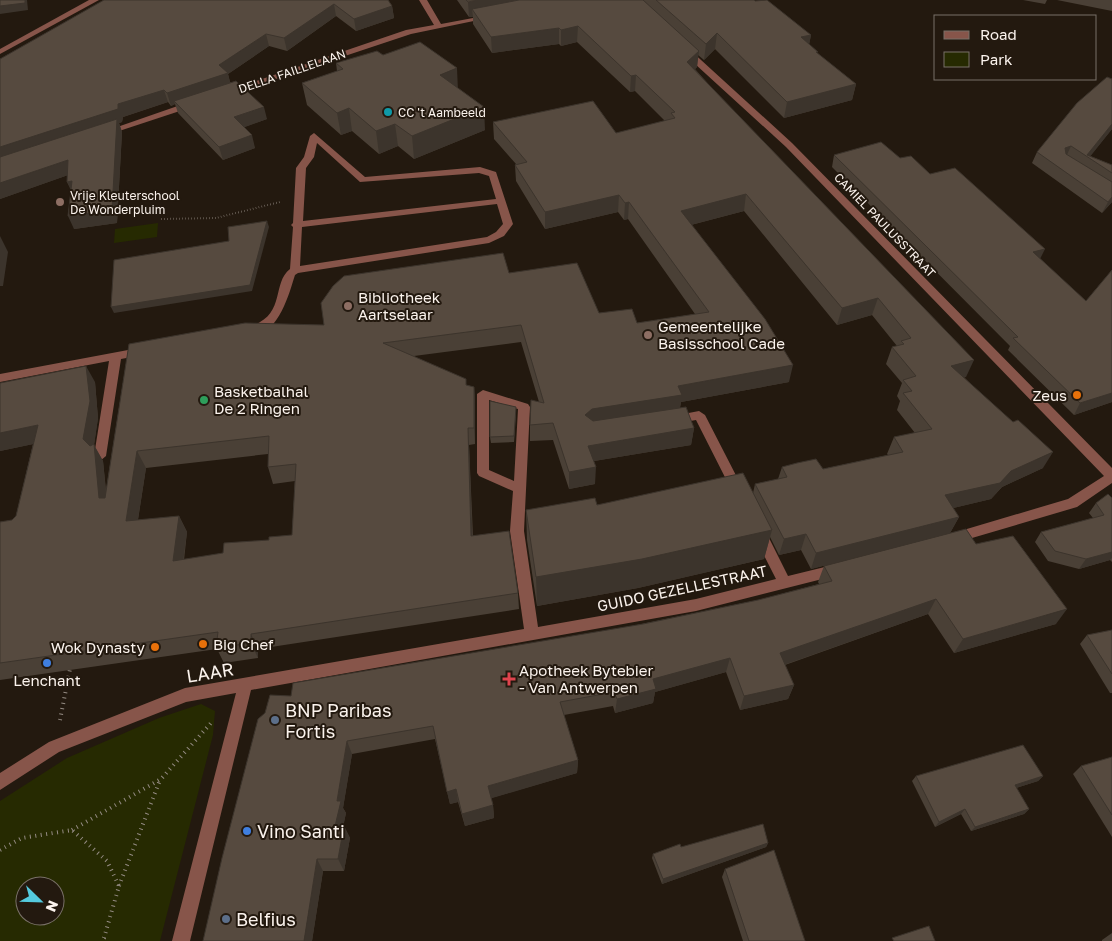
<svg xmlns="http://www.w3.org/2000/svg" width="1112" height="941" viewBox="0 0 1112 941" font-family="'Golos Text',sans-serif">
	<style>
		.green { fill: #262a01; fill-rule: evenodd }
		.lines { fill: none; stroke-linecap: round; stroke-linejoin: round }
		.path-far1 { stroke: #948b83; stroke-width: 2; stroke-dasharray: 0.5 2.5; stroke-linecap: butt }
		.path { stroke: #948b83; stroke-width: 4; stroke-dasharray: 1 4.5; stroke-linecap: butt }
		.minor { fill: #87554a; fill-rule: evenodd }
		.wall { fill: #4a4036; fill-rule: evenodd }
		.shaded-wall { fill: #3c342c }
		.building { fill: #564a3f; stroke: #3c342c; fill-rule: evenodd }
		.culture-dot { fill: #0f9aa8; stroke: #23190f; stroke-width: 2 }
		.education-dot { fill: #8d6e63; stroke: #23190f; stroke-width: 2 }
		.food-dot { fill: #e8710a; stroke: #23190f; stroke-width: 2 }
		.leisure-dot { fill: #2e9e5b; stroke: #23190f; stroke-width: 2 }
		.shop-dot { fill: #3f7fe0; stroke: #23190f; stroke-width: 2 }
		.health-dot { fill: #e0444e; stroke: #23190f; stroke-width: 2 }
		.service-dot { fill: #5c6f8a; stroke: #23190f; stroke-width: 2 }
		.labels { text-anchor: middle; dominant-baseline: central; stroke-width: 4; stroke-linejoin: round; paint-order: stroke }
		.far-street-label { font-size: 12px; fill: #fbf3ed; stroke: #23190f }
		.far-poi-label { font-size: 12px; fill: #fbf3ed; stroke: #23190f; text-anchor: start }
		.poi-label { font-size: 15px; fill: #fbf3ed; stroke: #23190f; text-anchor: start }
		.street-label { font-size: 15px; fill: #fbf3ed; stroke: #23190f }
		.near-street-label { font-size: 18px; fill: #fbf3ed; stroke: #23190f }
		.near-poi-label { font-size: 18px; fill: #fbf3ed; stroke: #23190f; text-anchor: start }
	</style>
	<rect width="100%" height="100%" fill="#23190f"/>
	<g class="green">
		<polygon points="158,223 157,237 114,243 115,229"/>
		<path d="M201 704 215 711 213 735 160 941H0V801L67 758 159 718ZM25 886H55V916H25Z"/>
	</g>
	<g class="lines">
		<polyline class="path-far1" points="161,219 216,218 280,202"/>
		<g class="path">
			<polyline points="60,720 70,669"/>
			<polyline points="72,830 161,779 211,723"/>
			<polyline points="0,850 22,838 72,830 107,861 119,886 104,938 101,941"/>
			<polyline points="119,886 160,780"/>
		</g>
		<g class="minor">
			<polygon points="89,0 99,0 0,54 0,49"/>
			<polygon points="419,0 427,0 441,24 489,15 493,17 411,34 231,94 224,92 406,30 434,25"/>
			<polygon points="683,49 689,49 792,143 1112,468 1112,483 1077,507 955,543 950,542 948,538 950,534 1068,499 1104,476 786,147 683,53"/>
			<polygon points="192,101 196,104 195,106 107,135 100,133"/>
			<path d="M314 133 365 177 480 167 496 172 513 224 504 236 489 243 298 273 295 275C289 294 277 340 249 333L247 330 249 327C287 315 271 284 290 269L293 227 291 225 293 223 296 168 304 157 310 136ZM317 143 360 182 479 173 489 176 496 199 303 221 306 168 314 157ZM497 204 503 224 496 232 487 237 300 266 302 227Z"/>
			<polygon points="144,347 148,348 150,351 148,354 121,359 106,456 100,461 94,456 109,361 0,382 0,374"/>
			<path d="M483 390 528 404 530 407 524 531 538 627 696 599 776 579 753 534 755 530H765L788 576 837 564 842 566 844 570 842 574 696 611 251 690 190 941H172L236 693 186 702 59 752 0 790V773L49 742 185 688 524 629 510 531 513 491 479 476 477 473V394ZM489 400 518 409 514 481 489 470Z"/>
			<polygon points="699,411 705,415 744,491 742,495 734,495 696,420 673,424 667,420 673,416"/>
		</g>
	</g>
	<g class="wall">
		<polygon points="104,0 388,0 392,6 394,18 356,31 336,16 287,51 269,46 228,74 230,82 267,119 244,127 255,148 223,160 178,113 175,104 171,106 168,102 123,117 122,122 119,123 122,132 117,223 74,229 71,189 67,182 68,175 0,199 0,59"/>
		<path d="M457 0H754L811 35 809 44 818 54 856 84 852 100 784 118 715 49 704 60 698 55 697 67 695 69 966 377H964L1043 468 1002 487 991 499 953 508 959 517 950 533 811 569 801 550 779 555 770 537 764 559 638 588 537 606 527 540 526 510 753 493 755 484 778 479 782 467 823 469 888 455 887 454 894 437 915 433 897 410 900 401 897 396 902 383 886 364 892 347 897 346 872 315 837 325 744 211 691 225 789 382 681 402 680 408 694 428 691 445 594 461 595 484 569 489 553 440 530 441V425L539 402 521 342 414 356 467 385 474 387 475 404V444L469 445 473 536 518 593 519 609 258 649V658L224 663 217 649 0 680V522L12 520 16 516 33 444 0 451V383L95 382 98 418 94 445 103 461 106 490 129 344 324 325 509 273 599 313 637 323 695 314 628 219 624 220 618 212 545 229 516 181 515 165 516 164 494 139 493 122 616 133 665 121 635 91 630 92 577 42 561 46 559 44 492 53 473 24V17H469ZM268 454V467L273 484 295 481 292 535 269 540 223 553 184 560 187 532 179 516 138 520 146 468Z"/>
		<polygon points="1023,0 1047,0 1045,4"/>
		<polygon points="1057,0 1112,0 1112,11"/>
		<polygon points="383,55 458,88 485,130 414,159 398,146 379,154 352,131 341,135 307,105 302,83 337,71 336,63"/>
		<polygon points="1112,79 1112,129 1090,156 1112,165 1112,202 1102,213 1032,163 1037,152"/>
		<polygon points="834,155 900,158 930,174 1040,259 1086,301 1112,270 1112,402 1074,415 1008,350 1010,346 832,167"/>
		<polygon points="516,407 514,442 491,443 490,437"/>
		<polygon points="1112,498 1112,562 1110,560 1079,569 1048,561 1035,542 1041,532 1093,518 1089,513 1096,503"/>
		<polygon points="976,544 1056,624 954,653 928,614 785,665 794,685 788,699 740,710 726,672 655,692 653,703 615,713 613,706 564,715 578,760 577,773 491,798 493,805 494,818 465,826 458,802 450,804 435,739 352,754 343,808 346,813 343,826 344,826 350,838 344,871 323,871 312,941 291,696 758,600 819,584 818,582 824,566"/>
		<polygon points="1112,630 1112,693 1110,693 1080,644 1087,635"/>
		<polygon points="1112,757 1112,837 1073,774 1081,766"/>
		<polygon points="916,776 1043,776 1038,781 1016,788 1029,809 1024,814 971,831 961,814 935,827 912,781"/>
		<polygon points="768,843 766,847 662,884 652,858 653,854 681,847"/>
		<polygon points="725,869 805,941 743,941 722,877"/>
		<polygon points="1112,933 1112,941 1102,941 1102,940"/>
	</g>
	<g class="shaded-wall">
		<polygon points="25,0 27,0 28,10 0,14 0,6"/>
		<polygon points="478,0 566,0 472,9 473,17 469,17 468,2"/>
		<polygon points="334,4 336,16 287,51 284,38"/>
		<polygon points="392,6 394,18 356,31 354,19"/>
		<polygon points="578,26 577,42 561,46 561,30"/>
		<polygon points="559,28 559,44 492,53 491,37"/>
		<polygon points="717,33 715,49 704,60 706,44"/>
		<polygon points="266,34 269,46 228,74 231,86 174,101 175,104 171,106 167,93 219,65"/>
		<polygon points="811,35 808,51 801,37"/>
		<polygon points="699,51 697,67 686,78 687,62"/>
		<polygon points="457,68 458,91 440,75"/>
		<polygon points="636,75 635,91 630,92 631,76"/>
		<polygon points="856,84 852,100 784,118 787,102"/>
		<polygon points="164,90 168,102 123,117 122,122 119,123 122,132 117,223 74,229 68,216 117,123 0,162 0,147 118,104"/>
		<polygon points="264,107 267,119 237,130 234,117"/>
		<polygon points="484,107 485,130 414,159 412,136"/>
		<polygon points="349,108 352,131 341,135 337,113"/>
		<polygon points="395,124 398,146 379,154 376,131"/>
		<polygon points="1112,124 1112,129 1089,158 1087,155"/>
		<polygon points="252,135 255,148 223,160 219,147"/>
		<polygon points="1071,146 1066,157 1065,148"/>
		<polygon points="68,160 74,173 0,199 0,183"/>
		<polygon points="72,181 73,195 67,182"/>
		<polygon points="746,194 744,211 679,228 681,211"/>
		<polygon points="619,195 618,212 545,229 545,212"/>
		<polygon points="1112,197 1112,202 1102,213 1108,202"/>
		<polygon points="629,202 628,219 624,220 625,203"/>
		<polygon points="267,221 269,227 252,291 114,313 111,307"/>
		<polygon points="0,236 8,252 3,286 0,286"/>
		<polygon points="1045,249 1039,261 1033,252"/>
		<polygon points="878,298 872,315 837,325 842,308"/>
		<polygon points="974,360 966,377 944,383 951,366"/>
		<polygon points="793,365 789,382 681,402 679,412 592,426 585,415 592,409 678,386"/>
		<polygon points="86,366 95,382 98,418 94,445 103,461 108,514 99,498 92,456 83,439"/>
		<polygon points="474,387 475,404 475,444 474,428"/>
		<polygon points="1112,393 1112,402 1074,415 1080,403"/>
		<polygon points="516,407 516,413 514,442 514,436"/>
		<polygon points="38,425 48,441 0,451 0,433"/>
		<polygon points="468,428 469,445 473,552 471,536"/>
		<polygon points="694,428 691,445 588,462 588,446"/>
		<polygon points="137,451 146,468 135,538 126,521"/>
		<polygon points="1053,452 1043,468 1002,487 991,499 937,512 945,495 1011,471"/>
		<polygon points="596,467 595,484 569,489 569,472"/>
		<polygon points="179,516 187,532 181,577 173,561"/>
		<polygon points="959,517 950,533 811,569 816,553"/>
		<polygon points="772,530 764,559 638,588 537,606 536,577"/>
		<polygon points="806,534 801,550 779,555 784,539"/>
		<polygon points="1112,552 1112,558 1110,560 1079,569 1086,559"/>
		<polygon points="936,599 928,614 775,668 780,653"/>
		<polygon points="1067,609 1056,624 954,653 963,639"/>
		<polygon points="251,634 258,649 258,658 251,643"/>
		<polygon points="730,658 726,672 655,692 653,703 615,713 617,699 653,679"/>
		<polygon points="794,685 788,699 740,710 744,696"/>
		<polygon points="347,741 352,754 343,808 346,813 341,838 335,826 337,801"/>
		<polygon points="578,760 577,773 489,799 488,786"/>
		<polygon points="1043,776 1038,781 1010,790 1015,785"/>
		<polygon points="456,789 458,802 450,804 447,792"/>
		<polygon points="493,805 494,818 465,826 462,814"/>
		<polygon points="965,809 961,814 935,827 939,822"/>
		<polygon points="1029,809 1024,814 971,831 975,827"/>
		<polygon points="344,826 350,838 344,871 338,859"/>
		<polygon points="768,843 766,847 662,884 663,879"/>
		<polygon points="317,859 323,871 312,941 304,941"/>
	</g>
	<g class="building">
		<polygon points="0,0 25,0 25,3 0,6"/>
		<polygon points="104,0 388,0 392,6 354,19 334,4 284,38 266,34 219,65 228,73 167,93 164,90 118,104 118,109 0,147 0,59"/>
		<polygon points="466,0 478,0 468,2"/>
		<path d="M519 0H643L699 51 687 62 974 360 951 366 1013 422 1018 420 1053 452 1011 471 1000 483 945 495 959 517 816 553 806 534 784 539 755 484 787 477 782 467 797 463 816 459 823 469 903 452 894 437 932 429 903 393 912 391 903 380 916 376 892 347 904 344 901 341 911 338 878 298 842 308 746 194 681 211 765 319 793 365 678 386 682 395 592 409 585 415 593 421 686 407 694 428 588 446 596 467 569 472 553 423 530 425 531 400 544 403 521 325 383 343 466 379V385L474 387V428H468L471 536 509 531 518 593 251 634V643L216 648 218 632 0 663V522L12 520 16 516 38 425 0 433V383L86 366 90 401 83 439 90 446 94 444 99 498H105L129 344 245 323 324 325 321 303 333 286 344 276 503 253 509 273 577 263 599 313 632 309 637 323 709 312 629 202 625 203 619 195 545 212 515 165 527 162 493 122 593 101 616 133 675 118 671 113 675 112 636 75 631 76 578 26 561 30 559 28 491 37 472 9ZM269 436 268 467 296 464 292 535 269 537V540L224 543 223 553 173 561 179 516 126 521 137 451Z"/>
		<polygon points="656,0 754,0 755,1 767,0 811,35 801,37 818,52 816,52 856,84 787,102 717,33 706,44"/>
		<polygon points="420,42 457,68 440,75 484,107 412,136 395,124 376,131 349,108 337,113 302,83 343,69 336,63 377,51 383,55"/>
		<polygon points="1107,77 1112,79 1112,124 1087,155 1112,165 1112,173 1071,146 1065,148 1066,154 1112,182 1112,197 1108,202 1037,152 1077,103"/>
		<polygon points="236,81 264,107 234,117 252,135 219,147 174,101"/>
		<polygon points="117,119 112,210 68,216 72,181 67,182 68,160 0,183 0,157"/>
		<polygon points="881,142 900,158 911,156 930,174 955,168 1045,249 1033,252 1086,301 1112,270 1112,393 1080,403 1013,338 1018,337 834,155"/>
		<polygon points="267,221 250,285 111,307 114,260 229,241 228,227"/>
		<polygon points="490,401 516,407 514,436 490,437"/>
		<polygon points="743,473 772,530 642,559 536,577 526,510 595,498 597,505"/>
		<polygon points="1108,494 1112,498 1112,552 1086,559 1055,551 1041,532 1104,515 1096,503"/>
		<polygon points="966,529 976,544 1013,536 1067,609 963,639 936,599 780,653 794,685 744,696 730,658 653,679 656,689 617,699 614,692 560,702 578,760 488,786 493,805 462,814 456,789 447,792 433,726 347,741 337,801 341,801 335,826 344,826 338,859 317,859 304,941 203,941 222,858 258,719 265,713 270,695 291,696 293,683 643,624 758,600 832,581 824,566"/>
		<polygon points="1112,630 1112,674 1087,635"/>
		<polygon points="1023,745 1043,776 1015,785 1029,809 975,827 965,809 939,822 916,776"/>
		<polygon points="1112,757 1112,815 1081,766"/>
		<polygon points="763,824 768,843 663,879 653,854 680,844 681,847"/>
		<polygon points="774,850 805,941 749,941 725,869"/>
		<polygon points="929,926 935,941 894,941 892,938"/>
	</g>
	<circle class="culture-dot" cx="388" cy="112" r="5"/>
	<g class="education-dot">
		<circle cx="60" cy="202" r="5"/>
		<circle cx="348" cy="306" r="5"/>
		<circle cx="648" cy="335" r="5"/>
	</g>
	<g class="food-dot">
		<circle cx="1077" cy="395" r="5"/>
		<circle cx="203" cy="644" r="5"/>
		<circle cx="155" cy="647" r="5"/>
	</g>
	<circle class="leisure-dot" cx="204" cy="400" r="5"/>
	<g class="shop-dot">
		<circle cx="47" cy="663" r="5"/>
		<circle cx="247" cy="831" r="5"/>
	</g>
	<path class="health-dot" d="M506.5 671.5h5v5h5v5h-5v5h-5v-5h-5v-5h5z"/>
	<g class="service-dot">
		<circle cx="275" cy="720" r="5"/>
		<circle cx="226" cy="919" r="5"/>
	</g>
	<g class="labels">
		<g class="far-street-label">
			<text transform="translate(292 71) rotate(-19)">DELLA FAILLELAAN</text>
			<text transform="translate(885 225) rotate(46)">CAMIEL PAULUSSTRAAT</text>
		</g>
		<g class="far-poi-label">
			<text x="398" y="112">CC 't Aambeeld</text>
			<text x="70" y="195">Vrije Kleuterschool<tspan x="70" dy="14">De Wonderpluim</tspan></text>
		</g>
		<g class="poi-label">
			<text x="358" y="297">Bibliotheek<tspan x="358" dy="17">Aartselaar</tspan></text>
			<text x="658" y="326">Gemeentelijke<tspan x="658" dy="17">Basisschool Cade</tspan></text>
			<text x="214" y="391">Basketbalhal<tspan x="214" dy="17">De 2 Ringen</tspan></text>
			<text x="1067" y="395" text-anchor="end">Zeus</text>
			<text x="213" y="644">Big Chef</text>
			<text x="145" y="647" text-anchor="end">Wok Dynasty</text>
			<text x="519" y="670">Apotheek Bytebier<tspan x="519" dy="17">- Van Antwerpen</tspan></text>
			<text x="47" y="680" text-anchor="middle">Lenchant</text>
		</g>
		<g class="street-label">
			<text transform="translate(682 588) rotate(-12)">GUIDO GEZELLESTRAAT</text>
		</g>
		<g class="near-street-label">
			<text transform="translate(210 672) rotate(-9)">LAAR</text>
		</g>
		<g class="near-poi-label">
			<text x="285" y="710">BNP Paribas<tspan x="285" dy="21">Fortis</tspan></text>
			<text x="257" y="831">Vino Santi</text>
			<text x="236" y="919">Belfius</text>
		</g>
	</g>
	<rect x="934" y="15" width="162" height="65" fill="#23190f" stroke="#797068"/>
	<rect x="944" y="31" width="25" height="8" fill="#87554a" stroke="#797068"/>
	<text x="980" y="40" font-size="15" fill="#fbf3ed">Road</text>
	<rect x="944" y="52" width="25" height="15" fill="#262a01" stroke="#797068"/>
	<text x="980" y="65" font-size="15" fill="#fbf3ed">Park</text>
	<g transform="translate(40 901) rotate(113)"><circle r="24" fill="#23190f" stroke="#797068"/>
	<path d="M0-4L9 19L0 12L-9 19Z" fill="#54cade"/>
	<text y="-8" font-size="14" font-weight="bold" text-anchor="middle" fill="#fbf3ed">N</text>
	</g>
</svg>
